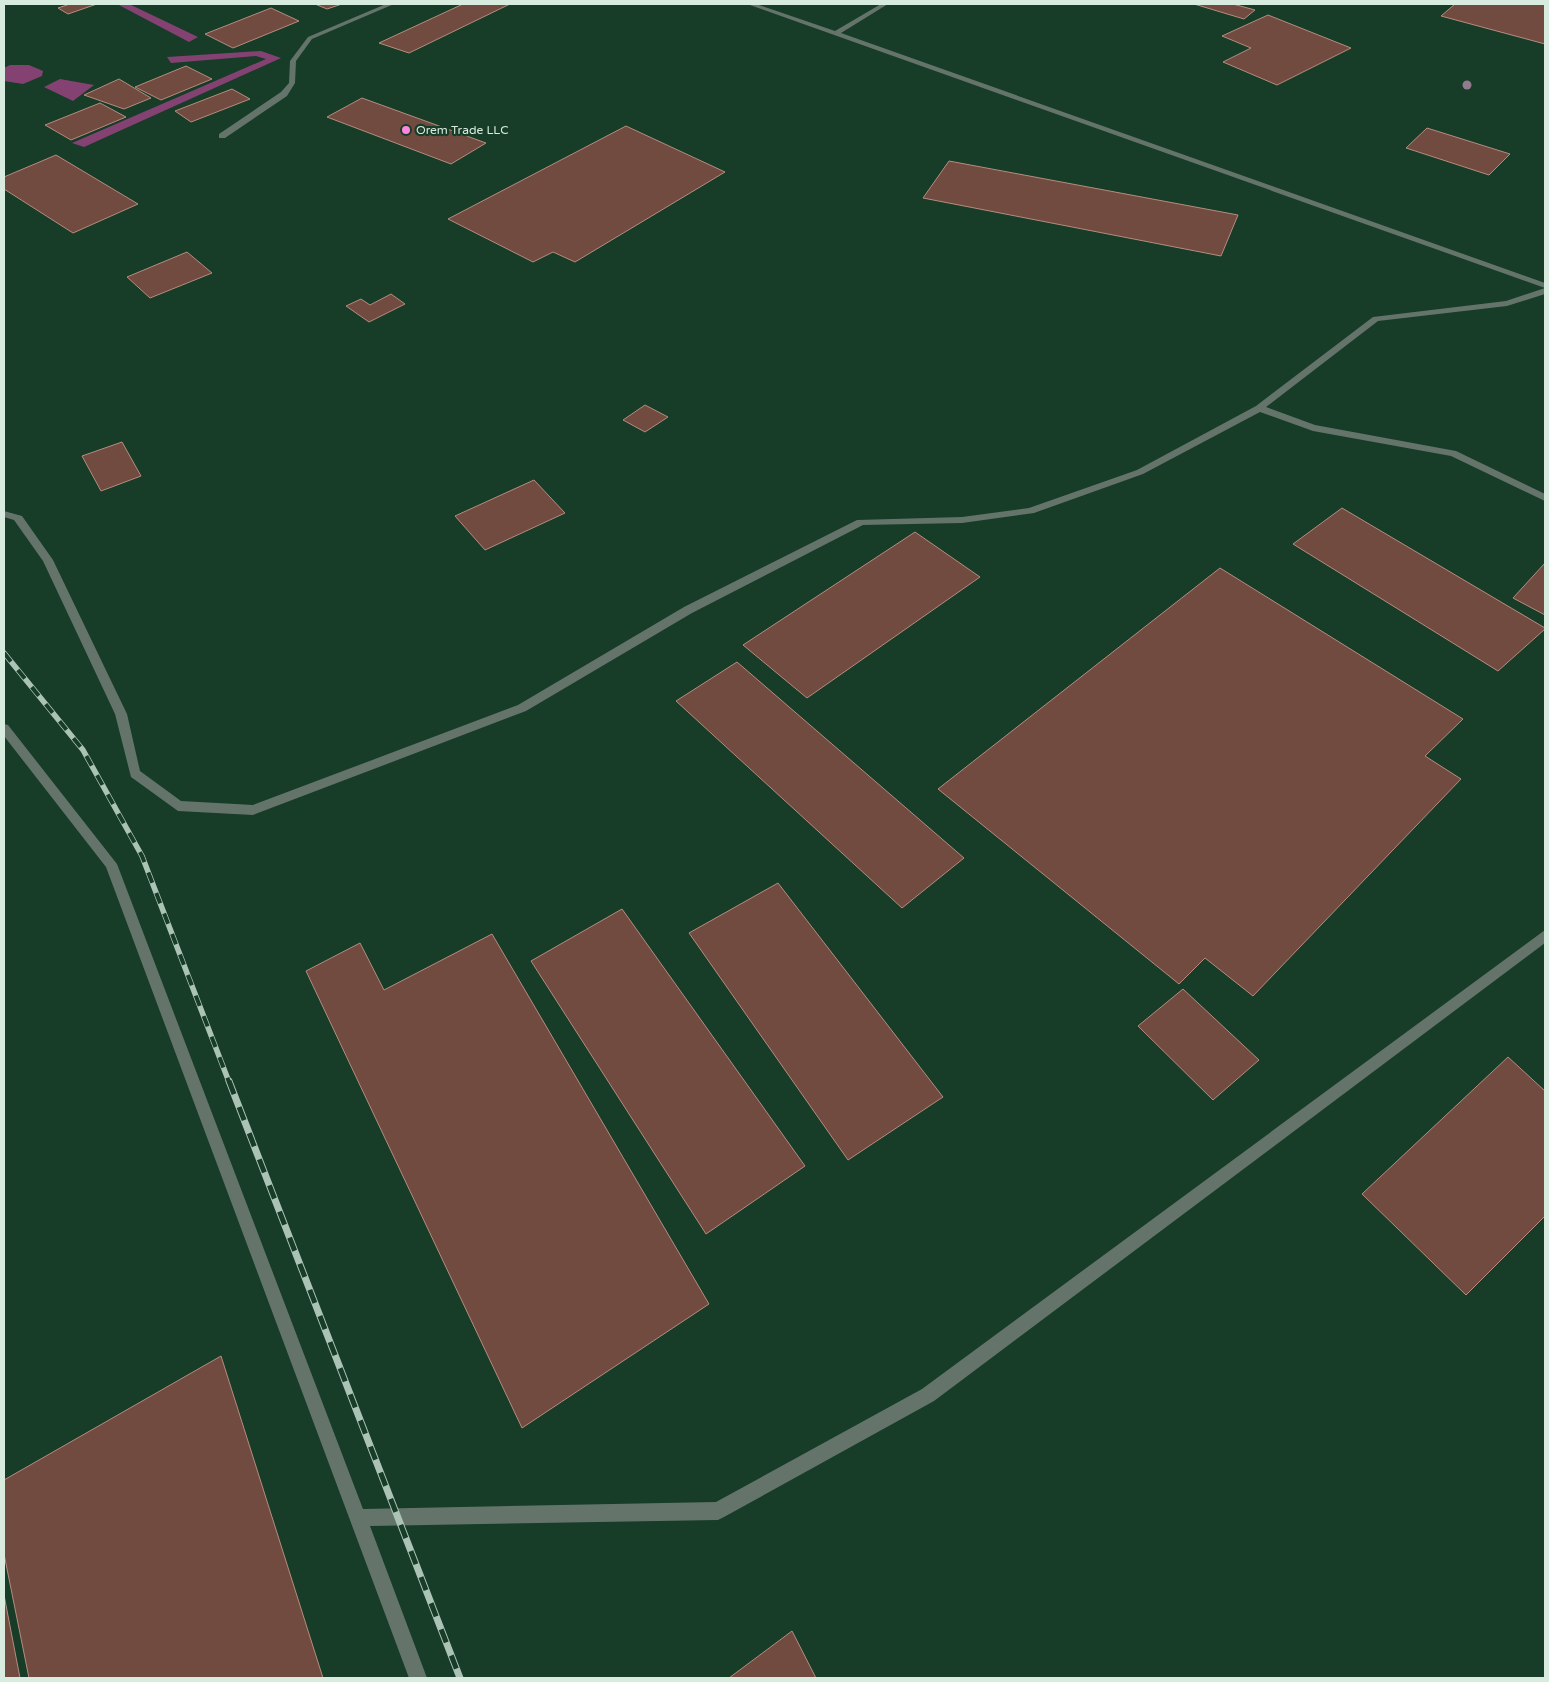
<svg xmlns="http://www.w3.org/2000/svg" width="1549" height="1682" viewBox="0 0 1549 1682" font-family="'Varela Round',sans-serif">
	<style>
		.green { fill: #844273 }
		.building { fill: #714b40; stroke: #b68c7f }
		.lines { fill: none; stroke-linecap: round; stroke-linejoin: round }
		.minor { fill: #64746a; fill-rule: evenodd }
		.rail-far1-casing { stroke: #abc3b4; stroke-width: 5.5 }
		.rail-casing { stroke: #abc3b4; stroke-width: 7 }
		.rail-far1 { stroke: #173c28; stroke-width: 4; stroke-dasharray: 11; stroke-linecap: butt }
		.rail { stroke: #173c28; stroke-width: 5; stroke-dasharray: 14; stroke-linecap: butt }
		.tree { fill: #927b8e }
		.poi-dot { fill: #fe85e0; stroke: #173c28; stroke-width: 2 }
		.labels { text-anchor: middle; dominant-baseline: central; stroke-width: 4.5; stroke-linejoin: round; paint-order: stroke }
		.far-poi-label { font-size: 12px; fill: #d7ebde; stroke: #173c28; text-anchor: start }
	</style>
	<rect width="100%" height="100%" fill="#173c28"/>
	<g class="green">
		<polygon points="117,4 129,4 198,37 189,42"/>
		<polygon points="261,51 281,58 84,147 72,143 266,59 256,56 171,63 167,57"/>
		<polygon points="10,65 29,65 43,71 42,76 23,84 4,81 4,68"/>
		<polygon points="60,79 94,85 73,101 44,87"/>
	</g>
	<g class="building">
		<polygon points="70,4 97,4 68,14 58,8"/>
		<polygon points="315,4 342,4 327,9"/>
		<polygon points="463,4 510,4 409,53 379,43"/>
		<polygon points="1194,4 1233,4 1255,10 1244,19"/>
		<polygon points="1455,4 1545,4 1545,44 1441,16"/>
		<polygon points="271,8 299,21 233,48 205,34"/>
		<polygon points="1268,15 1351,48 1277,85 1223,62 1251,48 1222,36"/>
		<polygon points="186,66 212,79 161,100 135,87"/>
		<polygon points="119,79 151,98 124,109 84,95"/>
		<polygon points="232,89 250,99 191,122 175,111"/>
		<polygon points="362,98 486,143 451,164 327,117"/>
		<polygon points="100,103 126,117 71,140 45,125"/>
		<polygon points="626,126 725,172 575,262 553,252 533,262 448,219"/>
		<polygon points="1427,128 1510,154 1489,175 1406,148"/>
		<polygon points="56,155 138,204 73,233 4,189 4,177"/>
		<polygon points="949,161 1238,215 1221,256 923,198"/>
		<polygon points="187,252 212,273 150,298 127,277"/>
		<polygon points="391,294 405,304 369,322 346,306 361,299 370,305"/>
		<polygon points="645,405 668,417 645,432 623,420"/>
		<polygon points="122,442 141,476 101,491 82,456"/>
		<polygon points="534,480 565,513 485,550 455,516"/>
		<polygon points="1342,508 1545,628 1545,629 1498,671 1293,544"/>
		<polygon points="915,532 980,577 807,698 743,645"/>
		<polygon points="1545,563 1545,615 1513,598"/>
		<polygon points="1220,568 1463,719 1425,756 1461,779 1253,996 1205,958 1179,984 938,789"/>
		<polygon points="737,662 964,858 902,908 676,701"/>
		<polygon points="778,883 943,1097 848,1160 689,933"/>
		<polygon points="622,909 805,1166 706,1234 531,961"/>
		<polygon points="492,934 709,1304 522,1428 306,971 360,943 384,990"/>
		<polygon points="1183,989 1259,1060 1213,1100 1138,1026"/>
		<polygon points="1508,1057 1545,1091 1545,1216 1466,1295 1362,1194"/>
		<polygon points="221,1356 323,1678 29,1678 4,1554 4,1480"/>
		<polygon points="4,1595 20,1678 4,1678"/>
		<polygon points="792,1631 816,1678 729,1678"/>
	</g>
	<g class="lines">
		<g class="minor">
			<polygon points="386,4 394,4 312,39 296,61 295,83 287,96 225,138 219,138 219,134 281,92 289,83 290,61 308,37"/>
			<polygon points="747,4 756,4 835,31 881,4 888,4 841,33 1545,283 1545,294 1507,306 1378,321 1266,407 1315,425 1456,451 1545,494 1545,501 1451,456 1313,431 1260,412 1143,474 1034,513 962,523 863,525 692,613 526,711 253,815 178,811 131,777 115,714 43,561 14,520 4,517 4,511 22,516 53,560 127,714 140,771 181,801 253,805 518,705 684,607 857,520 962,517 1029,508 1137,470 1256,406 1373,317 1506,301 1545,288"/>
			<polygon points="4,724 8,725 117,864 363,1509 716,1502 922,1389 1545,930 1545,943 934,1401 724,1517 718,1520 370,1526 427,1678 409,1678 106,867 4,736"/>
		</g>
		<defs>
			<polyline id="rail-far1" points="4,653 83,750 142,856 229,1082"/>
			<polyline id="rail" points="229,1081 460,1678"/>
		</defs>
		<use href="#rail-far1" class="rail-far1-casing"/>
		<use href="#rail" class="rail-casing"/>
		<use href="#rail-far1" class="rail-far1"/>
		<use href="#rail" class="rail"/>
	</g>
	<circle class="tree" cx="1467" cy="85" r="4.5"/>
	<circle class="poi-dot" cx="406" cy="130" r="5"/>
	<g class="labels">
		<g class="far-poi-label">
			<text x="416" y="130">Orem Trade LLC</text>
		</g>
	</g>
	<rect width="1549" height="1682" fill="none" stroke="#d7ebde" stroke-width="10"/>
</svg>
